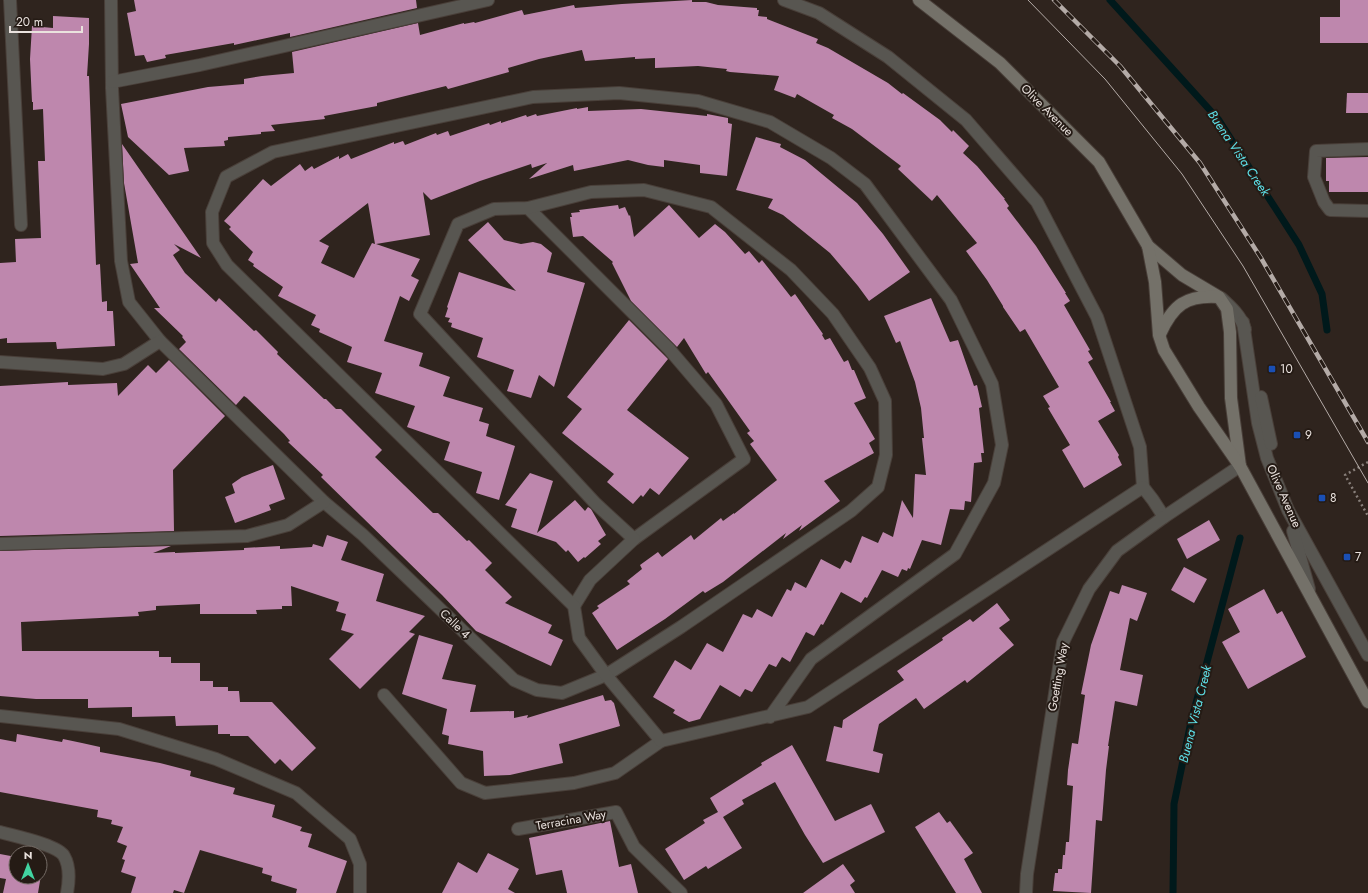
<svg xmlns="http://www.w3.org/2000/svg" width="1368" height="893" viewBox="0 0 1368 893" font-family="Jost,sans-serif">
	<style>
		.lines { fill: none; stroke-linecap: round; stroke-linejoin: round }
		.stream { stroke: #00191b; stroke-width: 7 }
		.building { fill: #be87ad; fill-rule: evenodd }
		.service-casing { stroke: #493f39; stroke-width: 14 }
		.minor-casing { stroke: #493f39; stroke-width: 14 }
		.tertiary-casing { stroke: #493f39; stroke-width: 14 }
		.secondary-casing { stroke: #493f39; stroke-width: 14 }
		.path { stroke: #887f7a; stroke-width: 2.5; stroke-dasharray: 2 3; stroke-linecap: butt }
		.service { stroke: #585651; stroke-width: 12 }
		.minor { stroke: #585651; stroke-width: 12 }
		.tertiary { stroke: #585651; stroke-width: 12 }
		.secondary { stroke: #747169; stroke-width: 12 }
		.tram { stroke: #b4aba7; stroke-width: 1 }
		.rail-casing { stroke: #b4aba7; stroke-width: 4.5 }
		.rail { stroke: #251b15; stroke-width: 3; stroke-dasharray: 9; stroke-linecap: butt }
		.transit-dot { fill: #1a4fb4; stroke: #251b15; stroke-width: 1.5 }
		.labels { text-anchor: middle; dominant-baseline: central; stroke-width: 4; stroke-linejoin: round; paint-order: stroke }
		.street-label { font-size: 12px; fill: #eae2de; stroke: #251b15 }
		.poi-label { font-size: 12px; fill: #eae2de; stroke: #251b15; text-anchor: start }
		.water-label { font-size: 13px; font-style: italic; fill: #5de0e8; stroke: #251b15 }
	</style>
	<rect width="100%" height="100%" fill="#2f241e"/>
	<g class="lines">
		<g class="stream">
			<polyline points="1110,0 1218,119 1299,245 1322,294 1327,330"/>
			<polyline points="1173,893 1174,804 1191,722 1240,538"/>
		</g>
	</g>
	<g class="building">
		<polygon points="134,0 416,0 417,8 290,37 290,33 234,45 234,43 165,55 166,58 147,62 144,55 135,56 127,13 136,11"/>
		<polygon points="692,0 692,2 706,2 718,5 757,8 757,10 759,10 758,16 767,17 767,19 818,39 816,43 828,48 888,83 902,94 903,93 940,120 952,132 953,130 969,146 963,153 977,166 1005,199 1004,199 1009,206 1007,208 1036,246 1066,293 1065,293 1070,301 1064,305 1090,350 1088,351 1093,359 1088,362 1111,402 1110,402 1115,411 1098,421 1119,455 1118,457 1122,465 1084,488 1062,450 1070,445 1048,408 1050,407 1043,396 1059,387 1025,329 1020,332 1003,307 1003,306 987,280 966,251 977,243 937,195 932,201 898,169 901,166 852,129 832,118 834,115 797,94 795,98 774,90 779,76 730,72 726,71 727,69 698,66 655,68 655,58 635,59 635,57 585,61 582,50 539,59 508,68 509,72 448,89 446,86 377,103 377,106 324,116 325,119 271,125 275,131 261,132 261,134 228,137 228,140 224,141 225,146 184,148 189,171 169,175 128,137 121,104 208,87 244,84 244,79 262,76 294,73 292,52 418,23 420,35 464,23 464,24 474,22 475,23 522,10 524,15 574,5 575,8 622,4"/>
		<polygon points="1340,0 1368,0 1368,43 1320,43 1320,17 1340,17"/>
		<polygon points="53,16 89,18 89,44 87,76 89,76 96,265 100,264 102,302 107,301 107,311 113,311 115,346 57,349 56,342 7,343 7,338 0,339 0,263 16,262 15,239 41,238 38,161 45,161 43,109 33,110 33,102 32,102 30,59 32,26 53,28"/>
		<polygon points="1347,93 1368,93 1368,113 1346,113"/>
		<path d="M588 107V111L641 109 707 116V114L728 118V123L732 124 727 176 700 173V165L664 160V167L648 165 628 160 574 171 573 165 529 179 547 163 532 168 531 164 480 181 431 200 423 192 430 235 376 244 420 259 411 276 419 280 409 301 400 296 384 341 423 353 419 366 450 377 443 396 483 408 479 421 489 424 486 436 515 446 499 500 476 493 482 472 444 460 450 442 407 427 415 406 375 393 382 373 347 362 352 347 319 332 320 329 311 325 316 315 278 296 283 287 253 266 254 264 248 260 253 252 229 229 231 227 224 221 263 179 271 186 300 164 305 171 312 166 314 169 339 156V159L348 154 351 159 394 142V144L403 141 405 145 436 133 437 135 448 131 450 136 489 123 490 125 501 121V123L526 115 527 117 536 114 537 116 577 108V109ZM368 203 375 244 372 243 354 278 321 263 329 246 319 241Z"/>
		<polygon points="756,137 781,144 780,147 805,160 857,203 883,234 910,272 869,301 858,286 830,253 783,215 768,208 773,199 736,190"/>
		<polygon points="122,144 201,258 174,244 180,250 173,255 185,273 216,302 219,298 254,331 256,330 278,352 277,354 324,399 326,399 336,409 341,409 382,450 375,457 433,513 438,513 467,541 469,540 492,563 485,570 512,597 505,603 552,625 548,633 563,640 551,666 476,631 442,595 321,477 323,475 288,442 290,441 284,434 247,398 244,396 236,405 179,349 186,342 182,337 183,336 154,308 160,308 130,264 138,263 124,183"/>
		<polygon points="1368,157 1368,192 1329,192 1329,181 1326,181 1326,158"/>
		<polygon points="618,205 619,209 625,207 629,216 630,215 634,237 669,205 699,238 715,224 725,232 745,254 749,251 759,263 762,260 791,297 795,294 823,334 822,335 825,340 830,338 844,362 848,360 852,370 854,370 866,398 854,403 875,439 869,443 874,453 824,481 840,501 799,531 802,525 783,539 786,533 723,582 705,593 703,591 665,619 617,650 592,613 599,608 597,606 630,584 627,581 642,569 640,565 658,552 662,557 691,535 694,540 721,518 723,521 734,513 734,514 777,480 750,444 754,441 747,433 750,431 708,372 706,374 684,338 677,347 631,301 612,263 613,262 583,236 573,237 570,217 572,217 571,213 580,212 579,210"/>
		<polygon points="488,222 504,240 521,244 533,242 541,244 552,253 547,272 585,283 554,387 539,375 531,398 507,391 514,370 477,357 483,338 451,327 452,323 448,322 450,318 445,317 448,308 447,307 459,272 516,291 468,240"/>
		<polygon points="931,298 950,342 958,340 974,386 977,385 982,407 979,408 984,453 981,453 982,462 974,463 971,502 965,501 964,510 950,509 941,545 922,540 910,569 908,568 907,571 902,569 898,577 882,570 867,598 865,597 861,603 841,592 823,625 821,624 814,636 806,632 790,662 782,657 776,667 769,664 752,692 745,689 740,697 720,685 700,719 689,722 673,713 675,710 653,697 675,660 691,670 707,643 723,652 743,614 752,618 757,609 772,617 787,589 791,591 795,582 806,588 821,559 840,569 845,560 851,563 862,536 878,543 883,532 893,537 902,500 913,518 915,474 926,475 922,438 924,438 921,408 915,382 900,341 896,343 884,316"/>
		<polygon points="629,320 668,359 627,410 689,458 659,495 650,488 643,497 641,495 633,504 607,482 614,474 562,433 582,409 567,397"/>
		<polygon points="169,360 225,416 173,470 174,531 0,536 0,386 68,382 68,385 117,383 118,396 148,365 156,373"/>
		<polygon points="273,465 285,499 269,505 271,510 235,523 225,497 235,493 232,484 242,477"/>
		<polygon points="530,473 553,481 537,533 575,500 585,511 588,507 591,509 606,535 598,541 601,544 585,558 584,557 578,562 568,550 566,552 556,542 511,527 517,509 505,505"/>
		<polygon points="1209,520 1220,540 1187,559 1177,539"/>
		<polygon points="327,535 348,542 341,560 384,574 376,601 425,616 409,632 415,634 360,689 329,659 354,634 341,630 346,614 336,611 339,602 291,586 292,606 282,606 282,609 256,610 257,614 200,614 200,604 156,606 156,610 138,612 139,616 21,622 22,651 159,651 159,657 171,657 171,663 200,663 200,681 213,681 213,687 228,687 228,691 239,691 240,702 272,702 316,748 292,771 280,759 275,764 248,736 230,736 230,734 218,734 218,725 176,726 175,716 132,717 132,707 88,708 88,699 36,699 0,696 0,551 171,546 153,553 175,552 175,553 244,550 244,548 280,546 280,549 312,547 313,544 323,547"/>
		<polygon points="1184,567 1207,579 1194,603 1171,590"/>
		<polygon points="1122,585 1147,593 1137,621 1130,618 1120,670 1143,675 1137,706 1115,701 1108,746 1109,746 1106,770 1102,821 1096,820 1091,893 1053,891 1055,873 1058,873 1058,869 1062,869 1063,855 1065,855 1066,842 1069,842 1073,786 1067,785 1068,770 1072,743 1078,744 1085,695 1081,694 1091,645 1110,591 1119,594"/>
		<polygon points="1264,589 1277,614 1282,611 1306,657 1248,689 1222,642 1240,632 1228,609"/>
		<polygon points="997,603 1010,620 999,628 1014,645 967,683 965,680 924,709 916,698 879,724 873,751 883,754 879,773 826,761 834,726 842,728 843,720 904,680 897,671 943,640 942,638 970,619 973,622"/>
		<polygon points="419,635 453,645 442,679 476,685 470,712 514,711 514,718 528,715 527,718 603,695 605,701 611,700 614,703 620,726 559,744 563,763 510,775 484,776 483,751 448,744 449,736 442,734 447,709 402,694"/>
		<polygon points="17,734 62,742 63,739 82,743 100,747 100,752 160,763 191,771 190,776 235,788 233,794 275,805 272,817 302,827 300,831 312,834 308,847 347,861 336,893 296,893 297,889 271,881 272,876 262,873 263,868 200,850 184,893 174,890 173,893 131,893 136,877 121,872 125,860 122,859 127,846 117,842 123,827 111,824 112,820 97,817 98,810 0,792 0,739 16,742"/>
		<polygon points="792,745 835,821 871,804 885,832 823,863 805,835 775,782 742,800 744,804 723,817 742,848 708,869 706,866 684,880 665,849 705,823 703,820 718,812 710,798 762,765 761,763"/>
		<polygon points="939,812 947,823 950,821 973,853 964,859 982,893 956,893 915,827"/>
		<polygon points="610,821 619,867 631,864 638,893 567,893 562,870 536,875 529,838"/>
		<polygon points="488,853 519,869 508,889 515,893 442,893 458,862 477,873"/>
		<polygon points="0,854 16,857 16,877 40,877 40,862 43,863 38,893 3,893 6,879 0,878"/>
		<polygon points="843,864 855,881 850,885 855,893 803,893"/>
	</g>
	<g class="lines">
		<defs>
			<g id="service">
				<polyline points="10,0 21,225"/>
				<polyline points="1368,149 1316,151 1314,177 1324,202 1330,210 1368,211"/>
				<path d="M1221 298C1231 307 1241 316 1245 329"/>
				<polyline points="1243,322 1258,423 1267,458 1288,510 1368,655"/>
				<polyline points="1261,397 1271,444"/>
				<polyline points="1293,531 1309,589"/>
			</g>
			<g id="minor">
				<polyline points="111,0 112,88 121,261 129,302 160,341"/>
				<polyline points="784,0 819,13 888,57 966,120 1037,202 1097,317 1140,447 1143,487"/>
				<polyline points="112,82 200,65 488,0"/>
				<polyline points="528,208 669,349 716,404 744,459 634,539"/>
				<polyline points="0,362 103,369 124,364 160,341 324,502 363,535 514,680 537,690 562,693 606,675 681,627 851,511 878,487 886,455 885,401 870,368 833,314 791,270 711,207 644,190 591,192 528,208 494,209 458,224 420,314 596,504 634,539 590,580 574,606"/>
				<polyline points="0,544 247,536 288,525 324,502"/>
				<polyline points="384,695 461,783 485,793 574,783 615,773 661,741"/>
				<polyline points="0,716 119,729 216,759 296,793 350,839 360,864 360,893"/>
				<polyline points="770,717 811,659 955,554 994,483 1002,445 992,384 951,300 865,184 831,158 770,122 698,101 619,93 533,97 273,152 226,177 212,212 213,243 227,265 574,606 579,638 606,675 661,741 808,707 1143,487 1153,500 1164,517"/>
				<polyline points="518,829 616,812 634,847 681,893"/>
				<path d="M0 832C14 836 58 845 64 856 70 866 69 882 67 893"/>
			</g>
			<polyline id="tertiary" points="1026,893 1027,874 1063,642 1089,589 1117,551 1164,517 1240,466"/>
			<g id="secondary">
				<polyline points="919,0 1000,63 1099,162 1148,246 1182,275 1219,297 1227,309 1230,332 1231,398 1240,466"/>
				<polyline points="1148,246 1155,282 1159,335 1164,350 1199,407 1240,466 1368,702"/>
				<path d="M1160 334C1173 305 1186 295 1218 297"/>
			</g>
		</defs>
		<use href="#service" class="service-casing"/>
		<use href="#minor" class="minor-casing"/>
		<use href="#tertiary" class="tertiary-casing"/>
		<use href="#secondary" class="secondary-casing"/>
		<polyline class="path" points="1368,462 1345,475 1368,516"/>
		<use href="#service" class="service"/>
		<use href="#minor" class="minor"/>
		<use href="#tertiary" class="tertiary"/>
		<use href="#secondary" class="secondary"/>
		<polyline class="tram" points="1028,0 1105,79 1182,174 1243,266 1368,483"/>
		<defs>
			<polyline id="rail" points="1054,0 1120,66 1200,163 1261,258 1368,442"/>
		</defs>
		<use href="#rail" class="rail-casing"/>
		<use href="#rail" class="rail"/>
	</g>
	<g class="transit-dot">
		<rect x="1268" y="365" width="8" height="8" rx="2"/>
		<rect x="1293" y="431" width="8" height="8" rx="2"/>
		<rect x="1318" y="494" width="8" height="8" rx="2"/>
		<rect x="1343" y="553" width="8" height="8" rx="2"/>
	</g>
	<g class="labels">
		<g class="street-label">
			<text transform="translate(1047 110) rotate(45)">Olive Avenue</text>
			<text transform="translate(1284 496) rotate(66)">Olive Avenue</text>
			<text transform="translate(455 624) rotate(44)">Calle 4</text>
			<text transform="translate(1058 677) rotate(-80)">Goetting Way</text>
			<text transform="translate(571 820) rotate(-10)">Terracina Way</text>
		</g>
		<g class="poi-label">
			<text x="1280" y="369">10</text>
			<text x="1305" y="435">9</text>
			<text x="1330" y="498">8</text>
			<text x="1355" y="557">7</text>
		</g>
		<g class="water-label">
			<text transform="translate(1239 153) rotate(56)">Buena Vista Creek</text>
			<text transform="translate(1195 714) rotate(-76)">Buena Vista Creek</text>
		</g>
	</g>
	<g transform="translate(28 865)"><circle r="19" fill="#251b15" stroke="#746b65"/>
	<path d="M0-3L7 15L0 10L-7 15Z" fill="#41d4a1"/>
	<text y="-6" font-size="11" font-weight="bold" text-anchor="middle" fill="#eae2de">N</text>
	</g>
	<path d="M10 26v6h72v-6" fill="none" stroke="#eae2de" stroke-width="2"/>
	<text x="16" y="26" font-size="12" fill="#eae2de" stroke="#251b15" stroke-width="3" paint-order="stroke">20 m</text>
</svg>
